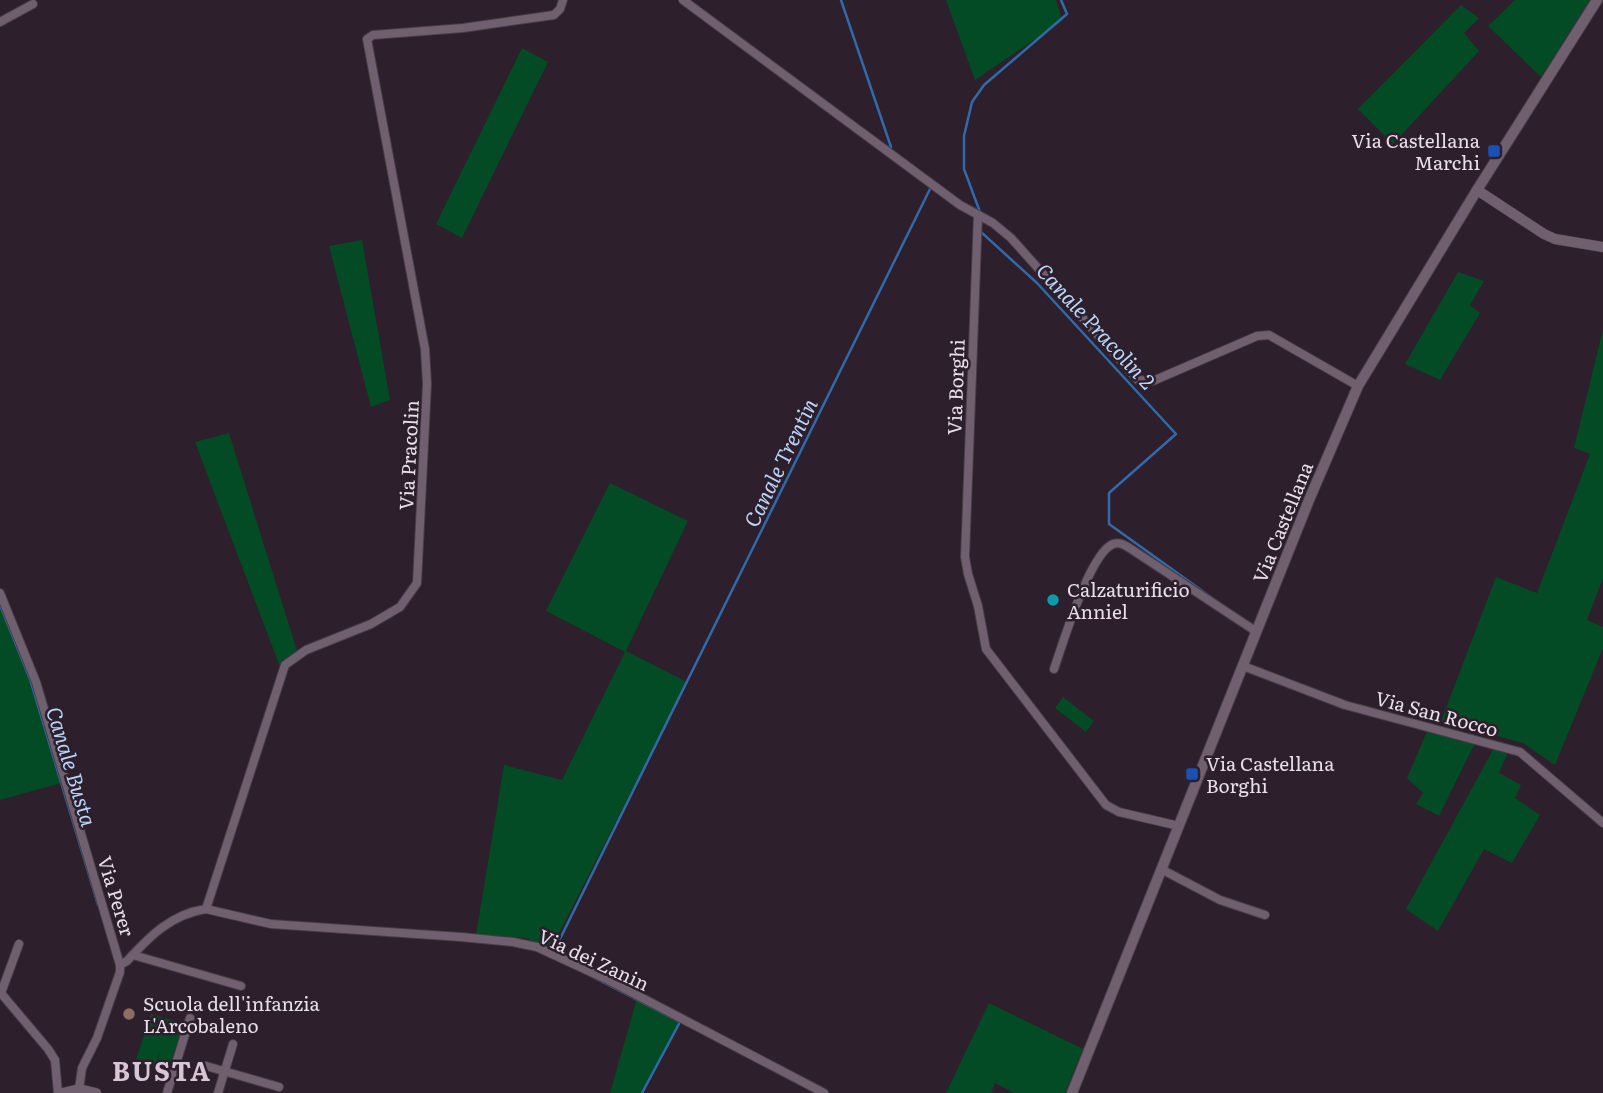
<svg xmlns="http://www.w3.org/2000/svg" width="1603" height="1093" viewBox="0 0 1603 1093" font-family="Literata,serif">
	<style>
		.green { fill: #024b24 }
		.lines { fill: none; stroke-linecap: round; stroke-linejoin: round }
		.stream { stroke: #316aaa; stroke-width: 2.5 }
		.minor-casing { stroke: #483c47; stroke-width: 10 }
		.tertiary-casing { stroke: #483c47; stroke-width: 11 }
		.secondary-casing { stroke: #483c47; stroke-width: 12 }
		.minor { stroke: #70606f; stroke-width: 8 }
		.tertiary { stroke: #70606f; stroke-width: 10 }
		.secondary { stroke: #70606f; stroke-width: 10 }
		.transit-dot { fill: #1a4fb4; stroke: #2d1f2c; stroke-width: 2.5 }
		.culture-dot { fill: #0f9aa8; stroke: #2d1f2c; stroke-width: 2.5 }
		.education-dot { fill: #8d6e63; stroke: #2d1f2c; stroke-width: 2.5 }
		.labels { text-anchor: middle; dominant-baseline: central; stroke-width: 5; stroke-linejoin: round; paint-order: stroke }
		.poi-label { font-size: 19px; fill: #e8dfe8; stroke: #2d1f2c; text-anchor: start }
		.street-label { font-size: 19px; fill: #e8dfe8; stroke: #2d1f2c }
		.water-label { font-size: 21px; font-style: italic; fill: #b8d6fa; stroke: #2d1f2c }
		.district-label { font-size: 26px; font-weight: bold; letter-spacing: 2px; fill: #d8c6d7; stroke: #2d1f2c }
	</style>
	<rect width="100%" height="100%" fill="#2d1f2c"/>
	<g class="green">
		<polygon points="946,0 1056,0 1062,21 975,80"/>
		<polygon points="1515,0 1590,0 1541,77 1488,26"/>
		<polygon points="1461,5 1479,18 1464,33 1479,51 1393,144 1358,109"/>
		<polygon points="522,48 548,62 462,238 436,224"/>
		<polygon points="362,240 390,400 371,407 329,246"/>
		<polygon points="1458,272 1484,281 1470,305 1480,313 1440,380 1405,364"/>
		<polygon points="1603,329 1603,578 1587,620 1603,627 1603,648 1555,765 1523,743 1441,721 1496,577 1537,593 1590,454 1574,448"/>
		<polygon points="229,433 298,654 289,659 283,675 195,442"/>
		<polygon points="610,483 688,521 626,651 687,682 550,951 527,938 476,935 504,765 562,780 625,652 546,611"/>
		<polygon points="0,593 19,641 65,782 0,800"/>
		<polygon points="1063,697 1094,721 1086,732 1055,708"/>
		<polygon points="1428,729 1476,741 1439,816 1416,804 1423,793 1407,778"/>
		<polygon points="1495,746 1509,750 1499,773 1521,785 1515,798 1540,815 1512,863 1484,849 1438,931 1406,909"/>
		<polygon points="638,995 681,1018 643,1093 610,1093"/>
		<polygon points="989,1003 1083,1049 1065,1093 1014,1093 995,1083 991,1093 946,1093"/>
		<polygon points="151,1014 183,1023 169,1072 156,1068 161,1050 155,1067 136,1060"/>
	</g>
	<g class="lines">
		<g class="stream">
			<polyline points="841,0 891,147 890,149"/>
			<polyline points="980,212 964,169 964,136 972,102 984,85 1067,14 1061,0"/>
			<polyline points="981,232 1037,283 1176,434 1109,493 1109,524 1215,600"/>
			<polyline points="0,605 30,679 98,905"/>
			<polyline points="556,947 931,187"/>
			<polyline points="589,975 680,1022 642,1093"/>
		</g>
		<defs>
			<g id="minor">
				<polyline points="683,0 960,205 993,223 1011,238 1138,380 1153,381 1257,336 1269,335 1358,386"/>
				<polyline points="0,22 33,4"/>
				<polyline points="978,215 965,557 968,574 978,606 986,649 1106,805 1119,812 1179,826"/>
				<polyline points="0,593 36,682 120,965 120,972 97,1038 82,1068 79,1089"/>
				<polyline points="1243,666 1345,705 1520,752 1603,823"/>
				<path d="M1054 669C1063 643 1090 553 1113 544 1119 542 1123 544 1128 547L1257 632"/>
				<polyline points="1161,869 1220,900 1265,915"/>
				<polyline points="206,909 271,924 461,937 513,942 537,947 606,979 824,1093"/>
				<polyline points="133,955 241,986"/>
				<path d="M120 965 127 961C149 937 171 914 206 909L285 665 306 650 371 624 400 607 417 583 427 384 425 349 367 39 373 35 463 28 554 15 560 9 563 0"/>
				<polyline points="0,992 48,1049 55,1060 58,1093"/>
				<polyline points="1,993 19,944"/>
				<polyline points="206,1066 279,1087"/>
				<polyline points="167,1093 190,1018"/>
				<polyline points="218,1093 233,1044"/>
			</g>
			<g id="tertiary">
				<polyline points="1477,190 1544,234 1555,239 1603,247"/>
				<polyline points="63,1093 79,1089 96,1093"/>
			</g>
			<polyline id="secondary" points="1072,1093 1309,500 1358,386 1477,190 1597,0"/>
		</defs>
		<use href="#minor" class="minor-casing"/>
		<use href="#tertiary" class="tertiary-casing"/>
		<use href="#secondary" class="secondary-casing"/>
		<use href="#minor" class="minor"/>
		<use href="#tertiary" class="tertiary"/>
		<use href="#secondary" class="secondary"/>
	</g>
	<g class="transit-dot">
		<rect x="1487" y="144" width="14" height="14" rx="3.5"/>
		<rect x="1185" y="767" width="14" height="14" rx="3.5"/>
	</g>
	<circle class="culture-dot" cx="1053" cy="600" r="7"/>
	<circle class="education-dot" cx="129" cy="1014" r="7"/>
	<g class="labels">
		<g class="poi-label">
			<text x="1480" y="140" text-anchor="end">Via Castellana<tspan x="1480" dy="22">Marchi</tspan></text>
			<text x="1067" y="589">Calzaturificio<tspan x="1067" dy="22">Anniel</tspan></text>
			<text x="1206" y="763">Via Castellana<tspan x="1206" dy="22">Borghi</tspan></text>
			<text x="143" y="1003">Scuola dell'infanzia<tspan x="143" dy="22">L'Arcobaleno</tspan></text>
		</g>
		<g class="street-label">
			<text transform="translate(955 387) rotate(-88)">Via Borghi</text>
			<text transform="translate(408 455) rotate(-87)">Via Pracolin</text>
			<text transform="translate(1282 522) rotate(-68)">Via Castellana</text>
			<text transform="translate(1437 713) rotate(15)">Via San Rocco</text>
			<text transform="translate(117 896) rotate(73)">Via Perer</text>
			<text transform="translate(594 959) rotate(25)">Via dei Zanin</text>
		</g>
		<g class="water-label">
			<text transform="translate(1097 325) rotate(47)">Canale Pracolin 2</text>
			<text transform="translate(779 462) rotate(-64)">Canale Trentin</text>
			<text transform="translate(73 766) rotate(73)">Canale Busta</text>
		</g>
		<g class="district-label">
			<text x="162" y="1069">BUSTA</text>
		</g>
	</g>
</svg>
